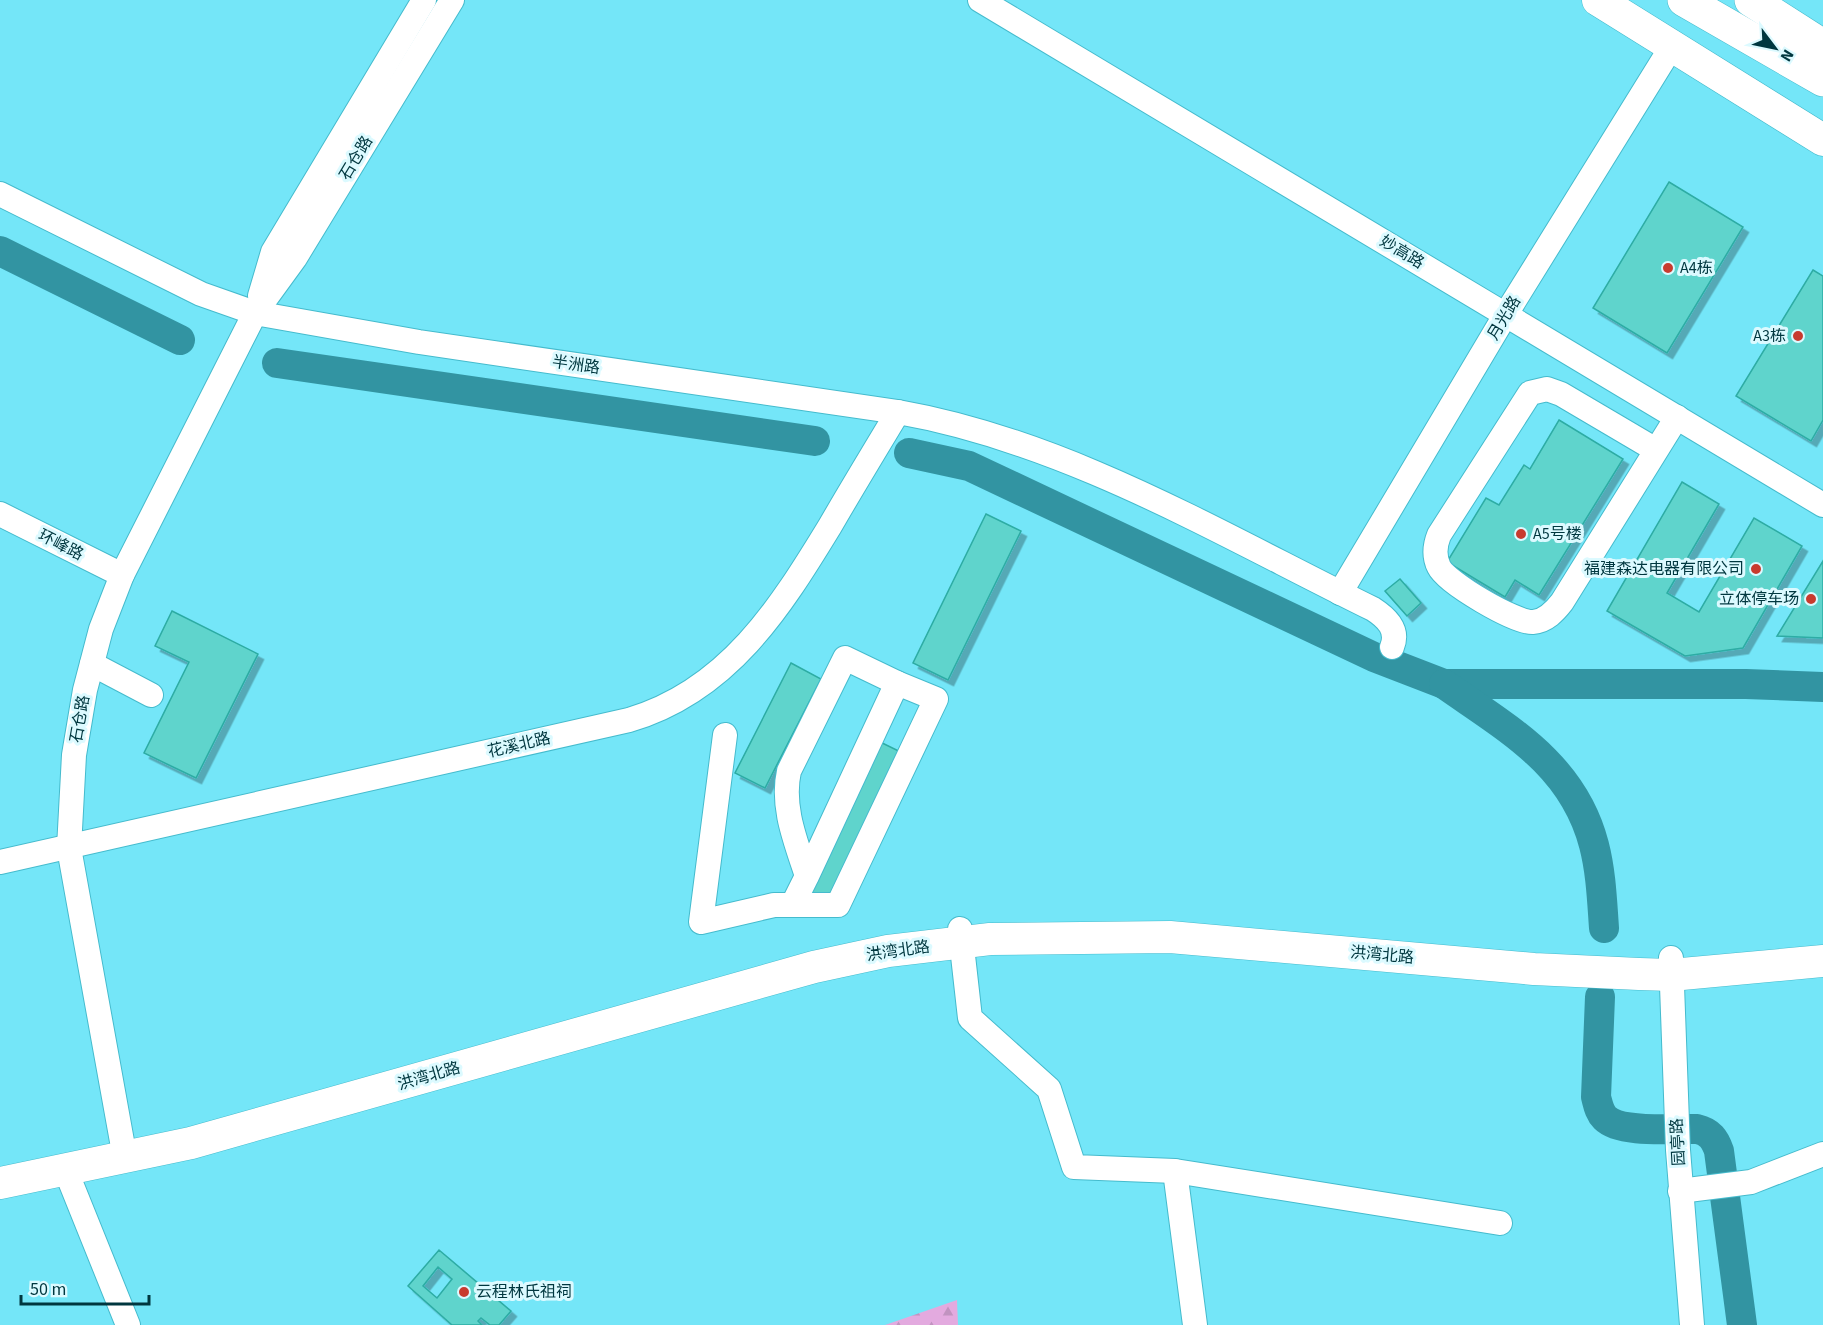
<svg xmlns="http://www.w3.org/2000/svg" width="1823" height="1325" viewBox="0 0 1823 1325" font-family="'Source Sans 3','Noto Sans SC',sans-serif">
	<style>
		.forest { fill: url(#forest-firs) }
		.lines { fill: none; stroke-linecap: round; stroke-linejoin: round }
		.river { stroke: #3294a2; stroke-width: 30 }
		.building { fill: #5fd4cc; stroke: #2daca4; stroke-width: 1.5; fill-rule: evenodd; filter: url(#shadow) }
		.minor-casing { stroke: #45bbcd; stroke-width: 26 }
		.major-casing { stroke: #45bbcd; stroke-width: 33 }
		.highway-casing { stroke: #45bbcd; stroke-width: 34 }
		.minor { stroke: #fff; stroke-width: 24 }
		.major { stroke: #fff; stroke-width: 32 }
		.highway { stroke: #fff; stroke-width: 33 }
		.poi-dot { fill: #c83b2e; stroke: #dcfaff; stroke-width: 2 }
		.labels { text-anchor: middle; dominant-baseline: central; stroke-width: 6; stroke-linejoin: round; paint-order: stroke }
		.street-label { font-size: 16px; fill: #00373f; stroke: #dcfaff }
		.poi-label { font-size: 16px; fill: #00373f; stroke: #dcfaff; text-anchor: start }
	</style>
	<defs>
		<pattern id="forest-firs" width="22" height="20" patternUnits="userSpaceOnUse" patternTransform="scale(1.5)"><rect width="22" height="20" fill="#e3aadf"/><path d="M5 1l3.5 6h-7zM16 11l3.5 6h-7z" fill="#c193c0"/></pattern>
		<filter id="shadow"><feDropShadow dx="5.5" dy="5.5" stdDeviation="0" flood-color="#0004"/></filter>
	</defs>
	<rect width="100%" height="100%" fill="#74e6f8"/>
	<polygon class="forest" points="957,1300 958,1325 885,1325"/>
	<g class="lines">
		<g class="river">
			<polyline points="0,251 180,340"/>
			<polyline points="277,363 815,441"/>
			<polyline points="909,453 969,466 1374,657 1444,684 1746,684 1823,687"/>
			<path d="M1444 684C1508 729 1573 764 1594 845 1601 872 1602 900 1604 928"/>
			<path d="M1600 997 1596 1097C1598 1104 1599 1112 1605 1118 1621 1134 1675 1128 1697 1129 1710 1132 1715 1139 1719 1151L1742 1325"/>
		</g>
	</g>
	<g class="building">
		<polygon points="1669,182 1743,227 1667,353 1593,308"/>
		<polygon points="1813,270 1823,276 1823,420 1811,441 1736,396"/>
		<polygon points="1559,420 1623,459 1539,595 1515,580 1505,597 1447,562 1486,498 1499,505 1524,465 1530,469"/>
		<polygon points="1682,482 1719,504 1667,593 1699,612 1754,518 1802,546 1743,648 1685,656 1607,611"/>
		<polygon points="986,514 1021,531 948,680 913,663"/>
		<polygon points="1823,561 1823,638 1777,636"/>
		<polygon points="1400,579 1421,603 1407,616 1385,591"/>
		<polygon points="172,611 258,654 196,778 144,753 189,662 155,646"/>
		<polygon points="791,663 821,679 765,788 735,773"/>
		<polygon points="874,739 907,755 835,904 803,888"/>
		<path d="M439 1250 511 1311 499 1325H490L481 1318 478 1321 482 1325H452L408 1286ZM438 1267 452 1279 437 1298 423 1286Z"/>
	</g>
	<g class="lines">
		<defs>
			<g id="minor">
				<polyline points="980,0 1823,505"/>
				<path d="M0 194 201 294 255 313 419 342 898 412C1068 442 1220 534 1373 609 1387 618 1399 630 1392 647"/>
				<polyline points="260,296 273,252 424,0"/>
				<path d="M1656 450 1561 394 1547 389 1530 393 1439 535C1435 545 1434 557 1439 567 1447 583 1515 623 1533 622 1546 621 1555 611 1562 602L1677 417"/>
				<polyline points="0,514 122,575"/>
				<polyline points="1340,593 1506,314 1672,46"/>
				<polyline points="92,664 151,695"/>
				<polyline points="725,735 701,922 774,905 838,905 936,699 897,683"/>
				<path d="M0 862 629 720C728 691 780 608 830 526 852 488 875 450 898 412"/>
				<path d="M793 904 807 876 897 683 845 658 789 771C781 807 796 842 807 876"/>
				<polyline points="960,929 970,1018 1049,1089 1074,1167 1175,1171 1500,1223"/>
				<polyline points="1671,958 1678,1150 1692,1325"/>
				<polyline points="125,1158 69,848 74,755 85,690 101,629 122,575 255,313 295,258 452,0"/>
				<polyline points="66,1171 128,1325"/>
				<polyline points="1175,1171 1195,1325"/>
				<polyline points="1680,1191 1751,1182 1823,1154"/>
			</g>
			<g id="major">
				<polyline points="1598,0 1823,140"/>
				<polyline points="0,1183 191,1143 814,967 888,951 990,939 1170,937 1534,969 1639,974 1671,975 1823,961"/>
			</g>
			<g id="highway">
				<polyline points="1684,0 1823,80"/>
				<polyline points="1751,0 1823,46"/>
			</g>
		</defs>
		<use href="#minor" class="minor-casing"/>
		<use href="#major" class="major-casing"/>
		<use href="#highway" class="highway-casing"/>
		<use href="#minor" class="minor"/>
		<use href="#major" class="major"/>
		<use href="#highway" class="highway"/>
	</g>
	<g class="poi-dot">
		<circle cx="1668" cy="268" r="6"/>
		<circle cx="1798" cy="336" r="6"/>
		<circle cx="1521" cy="534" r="6"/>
		<circle cx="1756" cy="569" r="6"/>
		<circle cx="1811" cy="599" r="6"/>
		<circle cx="464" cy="1292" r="6"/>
	</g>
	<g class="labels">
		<g class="street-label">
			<text transform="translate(356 158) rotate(-59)">石仓路</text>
			<text transform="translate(1402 252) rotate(31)">妙高路</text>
			<text transform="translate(1504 318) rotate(-59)">月光路</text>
			<text transform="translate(576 365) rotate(8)">半洲路</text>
			<text transform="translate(61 545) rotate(27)">环峰路</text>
			<text transform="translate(80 719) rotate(-80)">石仓路</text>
			<text transform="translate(519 745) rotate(-13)">花溪北路</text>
			<text transform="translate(898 951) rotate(-8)">洪湾北路</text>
			<text transform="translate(1382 955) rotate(5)">洪湾北路</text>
			<text transform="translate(429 1076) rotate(-16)">洪湾北路</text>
			<text transform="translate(1678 1142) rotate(-93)">园亭路</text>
		</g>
		<g class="poi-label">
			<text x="1680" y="268">A4栋</text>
			<text x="1786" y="336" text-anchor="end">A3栋</text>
			<text x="1533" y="534">A5号楼</text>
			<text x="1744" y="569" text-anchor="end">福建森达电器有限公司</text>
			<text x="1799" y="599" text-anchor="end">立体停车场</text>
			<text x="476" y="1292">云程林氏祖祠</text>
		</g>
	</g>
	<g transform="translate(1775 48) rotate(122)" stroke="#dcfaff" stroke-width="4.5" paint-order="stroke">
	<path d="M0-4.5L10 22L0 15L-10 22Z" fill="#00373f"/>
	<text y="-9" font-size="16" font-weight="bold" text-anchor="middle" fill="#00373f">N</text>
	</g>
	<path d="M21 1295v9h128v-9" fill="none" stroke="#00373f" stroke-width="3"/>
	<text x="30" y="1295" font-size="18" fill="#00373f" stroke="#dcfaff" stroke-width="4.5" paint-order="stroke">50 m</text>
</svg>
